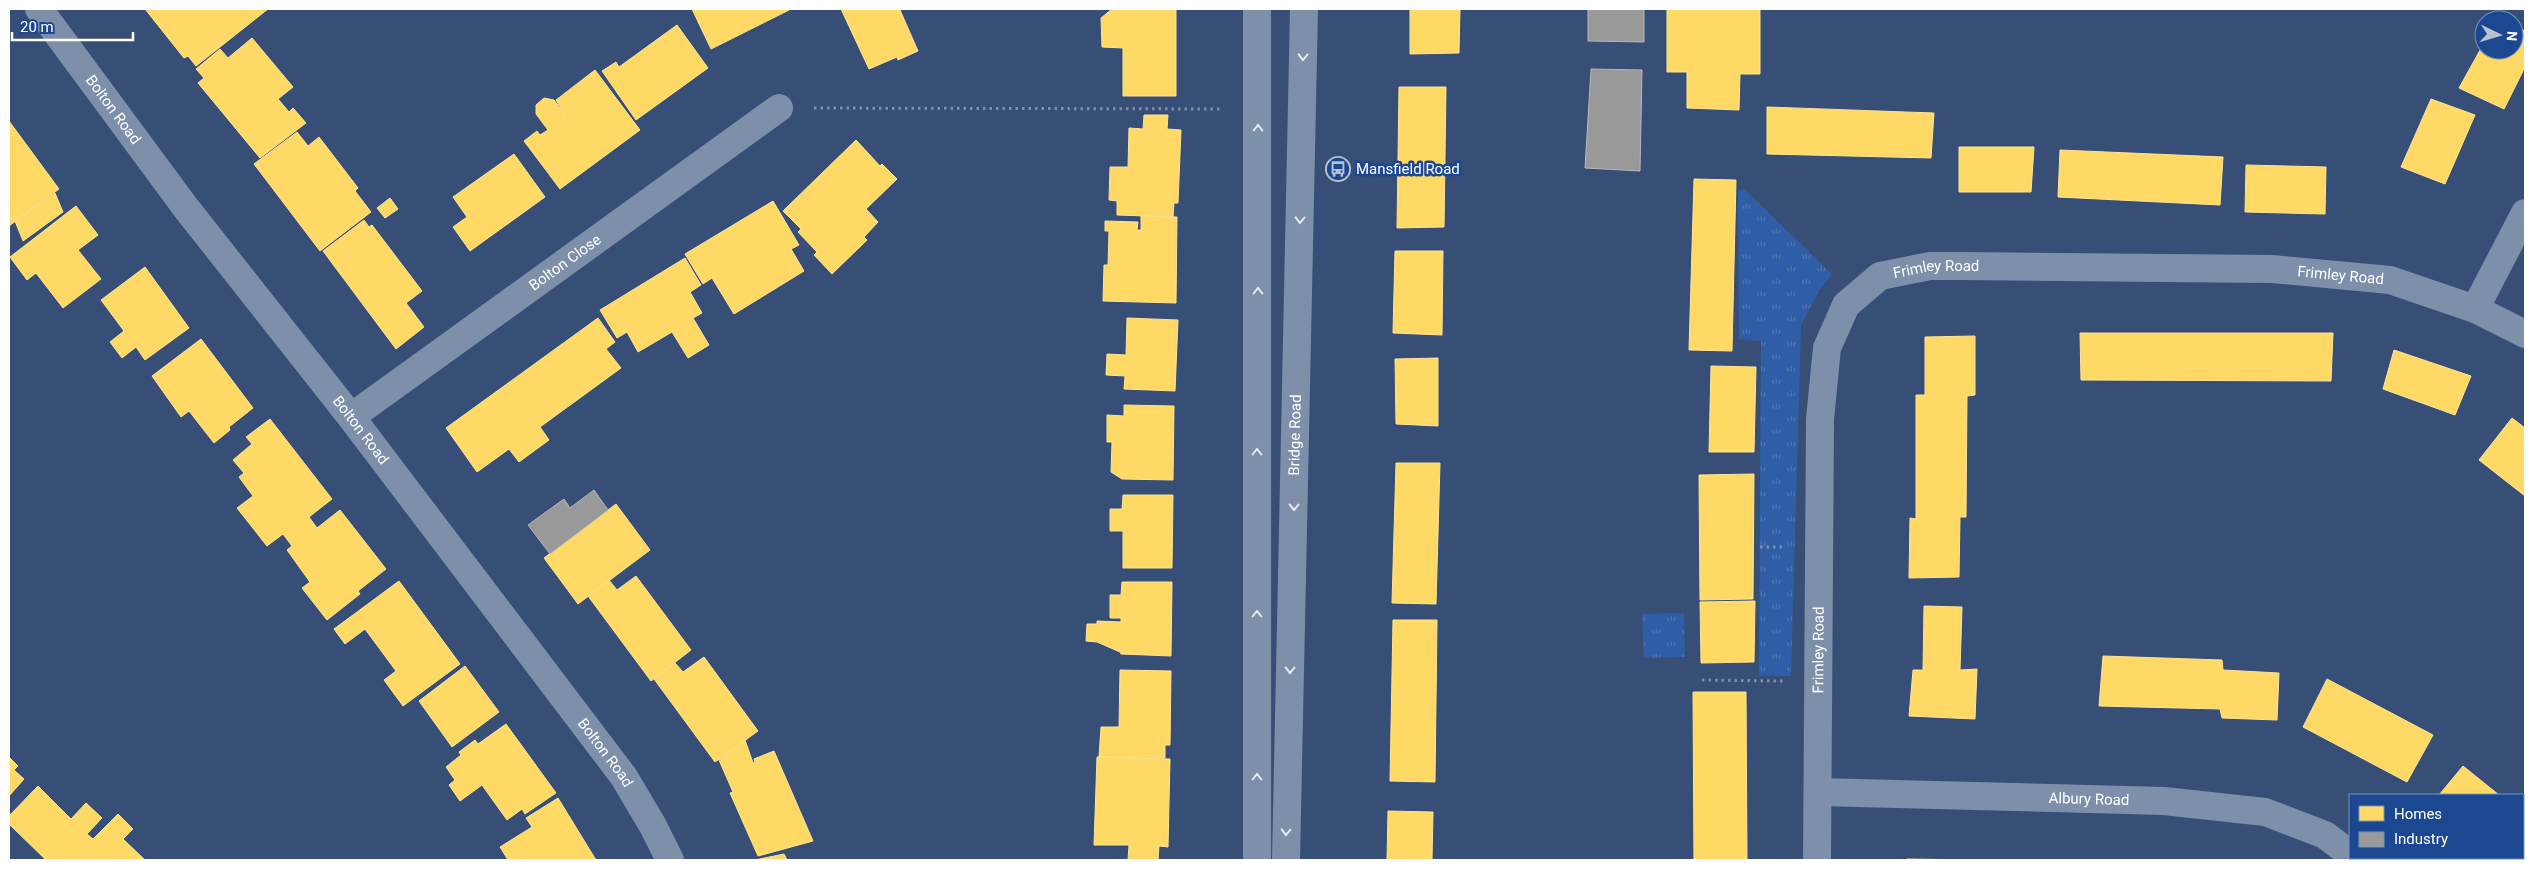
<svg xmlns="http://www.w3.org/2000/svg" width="2534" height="869" viewBox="0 0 2534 869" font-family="Roboto,sans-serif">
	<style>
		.grass { fill: url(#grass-tufts) }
		.homes { fill: #ffd966; stroke: #ffe494 }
		.industry { fill: #999; stroke: #b8b8b8 }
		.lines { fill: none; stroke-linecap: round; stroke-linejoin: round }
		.path { stroke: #7e8fa9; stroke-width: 3; stroke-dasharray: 2.5 4; stroke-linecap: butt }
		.minor { stroke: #7e8fa9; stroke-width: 28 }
		.oneway { stroke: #e5e9ee }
		.labels { text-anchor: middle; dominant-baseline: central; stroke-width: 5; stroke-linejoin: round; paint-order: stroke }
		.street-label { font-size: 15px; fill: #fff; stroke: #1c4891 }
		.poi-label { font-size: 15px; fill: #fff; stroke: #1c4891; text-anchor: start }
	</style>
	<defs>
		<pattern id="grass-tufts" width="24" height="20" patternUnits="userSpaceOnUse" patternTransform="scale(1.25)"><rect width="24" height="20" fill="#305ea6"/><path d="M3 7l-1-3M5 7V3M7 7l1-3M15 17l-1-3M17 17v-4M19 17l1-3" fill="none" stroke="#4f76b3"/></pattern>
	</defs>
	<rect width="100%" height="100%" fill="#374e76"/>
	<g class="grass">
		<polygon points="1744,189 1832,274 1819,291 1801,325 1791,676 1759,676 1761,341 1739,339 1738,190"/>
		<polygon points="1684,613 1685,657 1644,658 1642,614"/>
	</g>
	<g class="homes">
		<polygon points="145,9 268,9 196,66 188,56 184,58"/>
		<polygon points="692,9 791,9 711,49"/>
		<polygon points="841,9 903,9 900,10 918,51 898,60 897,57 869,69"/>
		<polygon points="1112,9 1176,10 1176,96 1123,96 1123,48 1102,47 1101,18"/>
		<polygon points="1410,9 1460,9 1459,53 1410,54"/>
		<polygon points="1667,9 1760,9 1760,74 1740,74 1739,110 1687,108 1687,72 1667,72"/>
		<polygon points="677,25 708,68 636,120 602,71 616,62 619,67"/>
		<polygon points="2514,26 2525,31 2525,67 2504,109 2459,88 2484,43 2484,50 2514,50"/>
		<polygon points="252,38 293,87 278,99 289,112 293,108 306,123 260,158 198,83 204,78 196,69 220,49 228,58"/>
		<polygon points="595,70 640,130 560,189 524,141 537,131 540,135 548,130 536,114 536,105 544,98 554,100 566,116 556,100"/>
		<polygon points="1399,87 1446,87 1444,227 1397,228"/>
		<polygon points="2431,99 2475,115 2445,184 2401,167"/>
		<polygon points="1767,107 1934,113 1931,158 1767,154"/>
		<polygon points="1144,115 1168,115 1167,129 1181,130 1178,203 1174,203 1173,217 1117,215 1117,201 1109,200 1110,167 1128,167 1129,128 1143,129"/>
		<polygon points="9,121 59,189 9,226"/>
		<polygon points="297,132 308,146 319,137 358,188 355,191 371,212 320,251 254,164"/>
		<polygon points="856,140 880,166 882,164 897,179 866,209 878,222 864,237 867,240 832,274 814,255 817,252 798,232 801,229 783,211"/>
		<polygon points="1959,147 2034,147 2031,192 1959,192"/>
		<polygon points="2060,150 2223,157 2220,205 2058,197"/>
		<polygon points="514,154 545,197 470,251 453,227 467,217 453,197"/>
		<polygon points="2246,165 2326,167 2325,214 2245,212"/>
		<polygon points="1694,179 1736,180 1732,351 1689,350"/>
		<polygon points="55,193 63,212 23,241 15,221"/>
		<polygon points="390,198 398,209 385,218 377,208"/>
		<polygon points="773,201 799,245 791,249 804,271 734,314 712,278 703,284 685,254"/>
		<polygon points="76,206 98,235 78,250 101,279 63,308 36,273 27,280 10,257"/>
		<polygon points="1141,216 1177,217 1176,303 1103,301 1104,265 1108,265 1109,231 1105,231 1105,221 1138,222 1137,230 1141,230"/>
		<polygon points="364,220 369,227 372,225 422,291 406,303 424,327 396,349 323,251"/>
		<polygon points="1395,251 1443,251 1442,335 1393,333"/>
		<polygon points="685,258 701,285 690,292 702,313 693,318 709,345 688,358 672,332 638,352 627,332 617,338 600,310"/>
		<polygon points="145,267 189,328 145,360 136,347 122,358 110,342 124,331 101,300"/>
		<polygon points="598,318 615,342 606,349 621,368 540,427 549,440 519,462 509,449 477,472 446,428"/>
		<polygon points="1127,318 1178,320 1175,391 1124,389 1125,376 1106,375 1107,354 1126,355"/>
		<polygon points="2080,333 2333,333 2331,381 2081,380"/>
		<polygon points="1975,336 1975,395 1967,396 1966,517 1960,517 1959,577 1909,578 1910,518 1916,519 1916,395 1925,395 1925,337"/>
		<polygon points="201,339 253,408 229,427 230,430 214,443 189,411 181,417 152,376"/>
		<polygon points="2394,350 2471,376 2455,415 2383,389"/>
		<polygon points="1438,358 1438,426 1396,424 1395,359"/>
		<polygon points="1711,366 1756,367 1754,452 1709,452"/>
		<polygon points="1124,405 1174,406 1173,480 1122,479 1111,472 1112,442 1107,442 1107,415 1124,416"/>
		<polygon points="2512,418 2525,428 2525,496 2479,460"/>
		<polygon points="270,419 332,499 309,517 317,528 340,510 386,569 358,591 360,594 327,620 302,588 310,582 287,550 292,546 283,534 267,546 237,508 253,496 239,477 244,473 233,460 252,444 246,437"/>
		<polygon points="1396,463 1440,463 1436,604 1392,603"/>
		<polygon points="1754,474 1753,599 1700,600 1699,475"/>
		<polygon points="1123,495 1173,495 1172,568 1123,568 1123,531 1110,531 1110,509 1122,509"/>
		<polygon points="616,504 650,550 578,604 544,558"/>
		<polygon points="636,576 691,650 651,681 588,596 609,580 617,590"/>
		<polygon points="399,581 460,664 403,706 384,680 396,671 365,629 345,644 334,629"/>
		<polygon points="1122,582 1172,582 1171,656 1121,654 1120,652 1097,642 1086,641 1087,624 1097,624 1097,621 1121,622 1121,618 1110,618 1110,595 1121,595"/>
		<polygon points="1755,601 1754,662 1701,663 1700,602"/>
		<polygon points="1924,606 1962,607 1960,670 1977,669 1975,719 1909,716 1913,670 1923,670"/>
		<polygon points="1393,620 1437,620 1435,782 1390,781"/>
		<polygon points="2103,656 2222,660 2223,670 2279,673 2277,720 2222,718 2220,709 2099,706"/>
		<polygon points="704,657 758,731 715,762 654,679 675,663 683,672"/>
		<polygon points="465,666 499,712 452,747 419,701"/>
		<polygon points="1120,670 1171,671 1170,745 1165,745 1165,758 1099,757 1101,727 1119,727"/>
		<polygon points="2327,679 2433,735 2407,782 2303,727"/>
		<polygon points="1693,692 1746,692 1747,860 1694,860"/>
		<polygon points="506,724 556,793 525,814 522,809 507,820 482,785 460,801 449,785 455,780 446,767 461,755 459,752 475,740 478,744"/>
		<polygon points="745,740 753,763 755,762 754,759 774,751 813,841 758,856 730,793 733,792 719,760"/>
		<polygon points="9,757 18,766 14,770 24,779 9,796"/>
		<polygon points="1097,757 1170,759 1168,847 1159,846 1158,860 1128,860 1129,845 1094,845"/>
		<polygon points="2463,766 2499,795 2439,795"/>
		<polygon points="38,786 71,819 86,803 102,818 87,834 93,839 118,814 133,829 123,839 145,860 46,860 9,824 9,816"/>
		<polygon points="558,798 596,860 508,860 500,847 532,827 526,818"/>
		<polygon points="1388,811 1433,812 1432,860 1387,860"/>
		<polygon points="784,854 787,860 755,860"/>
		<polygon points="1907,859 1972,860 1907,860"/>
	</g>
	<g class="industry">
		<polygon points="1588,9 1644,9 1644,42 1588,41"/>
		<polygon points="1591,69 1642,70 1640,171 1585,168"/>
		<polygon points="594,490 608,510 550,554 528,525 564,499 570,508"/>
	</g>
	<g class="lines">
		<g class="path">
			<polyline points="814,108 1222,109"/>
			<polyline points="1760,547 1784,547"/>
			<polyline points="1702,680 1783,681"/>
		</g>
		<g class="minor">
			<path id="s1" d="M39 9 186 208 351 417 624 777 653 826 670 860"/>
			<polyline points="2475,309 2525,213"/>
			<path id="s2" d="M351 417 779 108"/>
			<path id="s3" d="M1818 792 2164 801 2265 812 2325 835 2350 854"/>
			<polyline points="1257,860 1257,9"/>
			<path id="s4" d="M1286 860 1304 9"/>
			<path id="s5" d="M1817 860 1820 419 1827 348 1846 305 1880 276 1930 266H1960L2272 269 2390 280 2475 309 2525 334"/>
		</g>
	</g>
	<defs><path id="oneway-chevron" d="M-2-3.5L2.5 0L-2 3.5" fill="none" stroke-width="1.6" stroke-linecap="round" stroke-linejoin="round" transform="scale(1.25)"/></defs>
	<g class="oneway">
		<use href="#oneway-chevron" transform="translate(1303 57) rotate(91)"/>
		<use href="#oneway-chevron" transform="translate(1258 128) rotate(-90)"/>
		<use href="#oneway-chevron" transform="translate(1300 220) rotate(91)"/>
		<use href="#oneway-chevron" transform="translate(1258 291) rotate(-90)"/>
		<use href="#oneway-chevron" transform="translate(1257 452) rotate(-90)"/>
		<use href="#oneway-chevron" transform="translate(1294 507) rotate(91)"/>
		<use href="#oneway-chevron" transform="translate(1257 614) rotate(-90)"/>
		<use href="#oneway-chevron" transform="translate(1290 670) rotate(91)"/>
		<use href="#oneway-chevron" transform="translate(1257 777) rotate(-90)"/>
		<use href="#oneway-chevron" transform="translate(1286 832) rotate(91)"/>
	</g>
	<defs>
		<symbol id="bus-ring" viewBox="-11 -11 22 22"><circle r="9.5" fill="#1c4891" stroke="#b9c1cf" stroke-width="1.5"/><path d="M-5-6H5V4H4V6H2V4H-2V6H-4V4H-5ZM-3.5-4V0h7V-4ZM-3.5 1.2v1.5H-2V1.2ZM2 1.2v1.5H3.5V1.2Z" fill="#b9c1cf"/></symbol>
	</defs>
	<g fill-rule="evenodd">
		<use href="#bus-ring" x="1324" y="155" width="28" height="28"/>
	</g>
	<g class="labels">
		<g class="street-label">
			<text stroke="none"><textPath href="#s1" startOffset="125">Bolton Road</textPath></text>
			<text stroke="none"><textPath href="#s2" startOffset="264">Bolton Close</textPath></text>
			<text stroke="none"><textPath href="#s5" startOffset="661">Frimley Road</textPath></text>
			<text stroke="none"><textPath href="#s5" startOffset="1066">Frimley Road</textPath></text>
			<text stroke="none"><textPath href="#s1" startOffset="530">Bolton Road</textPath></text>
			<text stroke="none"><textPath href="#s4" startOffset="425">Bridge Road</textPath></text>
			<text stroke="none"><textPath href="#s5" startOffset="210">Frimley Road</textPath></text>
			<text stroke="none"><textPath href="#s1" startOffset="935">Bolton Road</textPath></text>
			<text stroke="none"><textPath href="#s3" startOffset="271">Albury Road</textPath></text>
		</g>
		<g class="poi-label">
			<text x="1356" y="169">Mansfield Road</text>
		</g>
	</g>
	<rect width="2534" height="869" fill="none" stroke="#ffffff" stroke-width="20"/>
	<rect x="2349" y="794" width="175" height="65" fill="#1c4891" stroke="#7791bd"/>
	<rect x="2359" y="806" width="25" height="15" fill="#ffd966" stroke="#7791bd"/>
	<text x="2394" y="819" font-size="15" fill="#ffffff">Homes</text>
	<rect x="2359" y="832" width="25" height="15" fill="#999999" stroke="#7791bd"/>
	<text x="2394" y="844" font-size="15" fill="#ffffff">Industry</text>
	<g transform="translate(2499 35) rotate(95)"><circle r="24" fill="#1c4891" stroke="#7791bd"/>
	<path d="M0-4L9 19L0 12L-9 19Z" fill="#b9c1cf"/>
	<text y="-8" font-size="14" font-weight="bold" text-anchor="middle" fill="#ffffff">N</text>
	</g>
	<path d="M12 32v8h121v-8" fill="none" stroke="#ffffff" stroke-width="2.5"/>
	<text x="20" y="32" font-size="15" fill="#ffffff" stroke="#1c4891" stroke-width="4" paint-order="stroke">20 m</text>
</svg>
